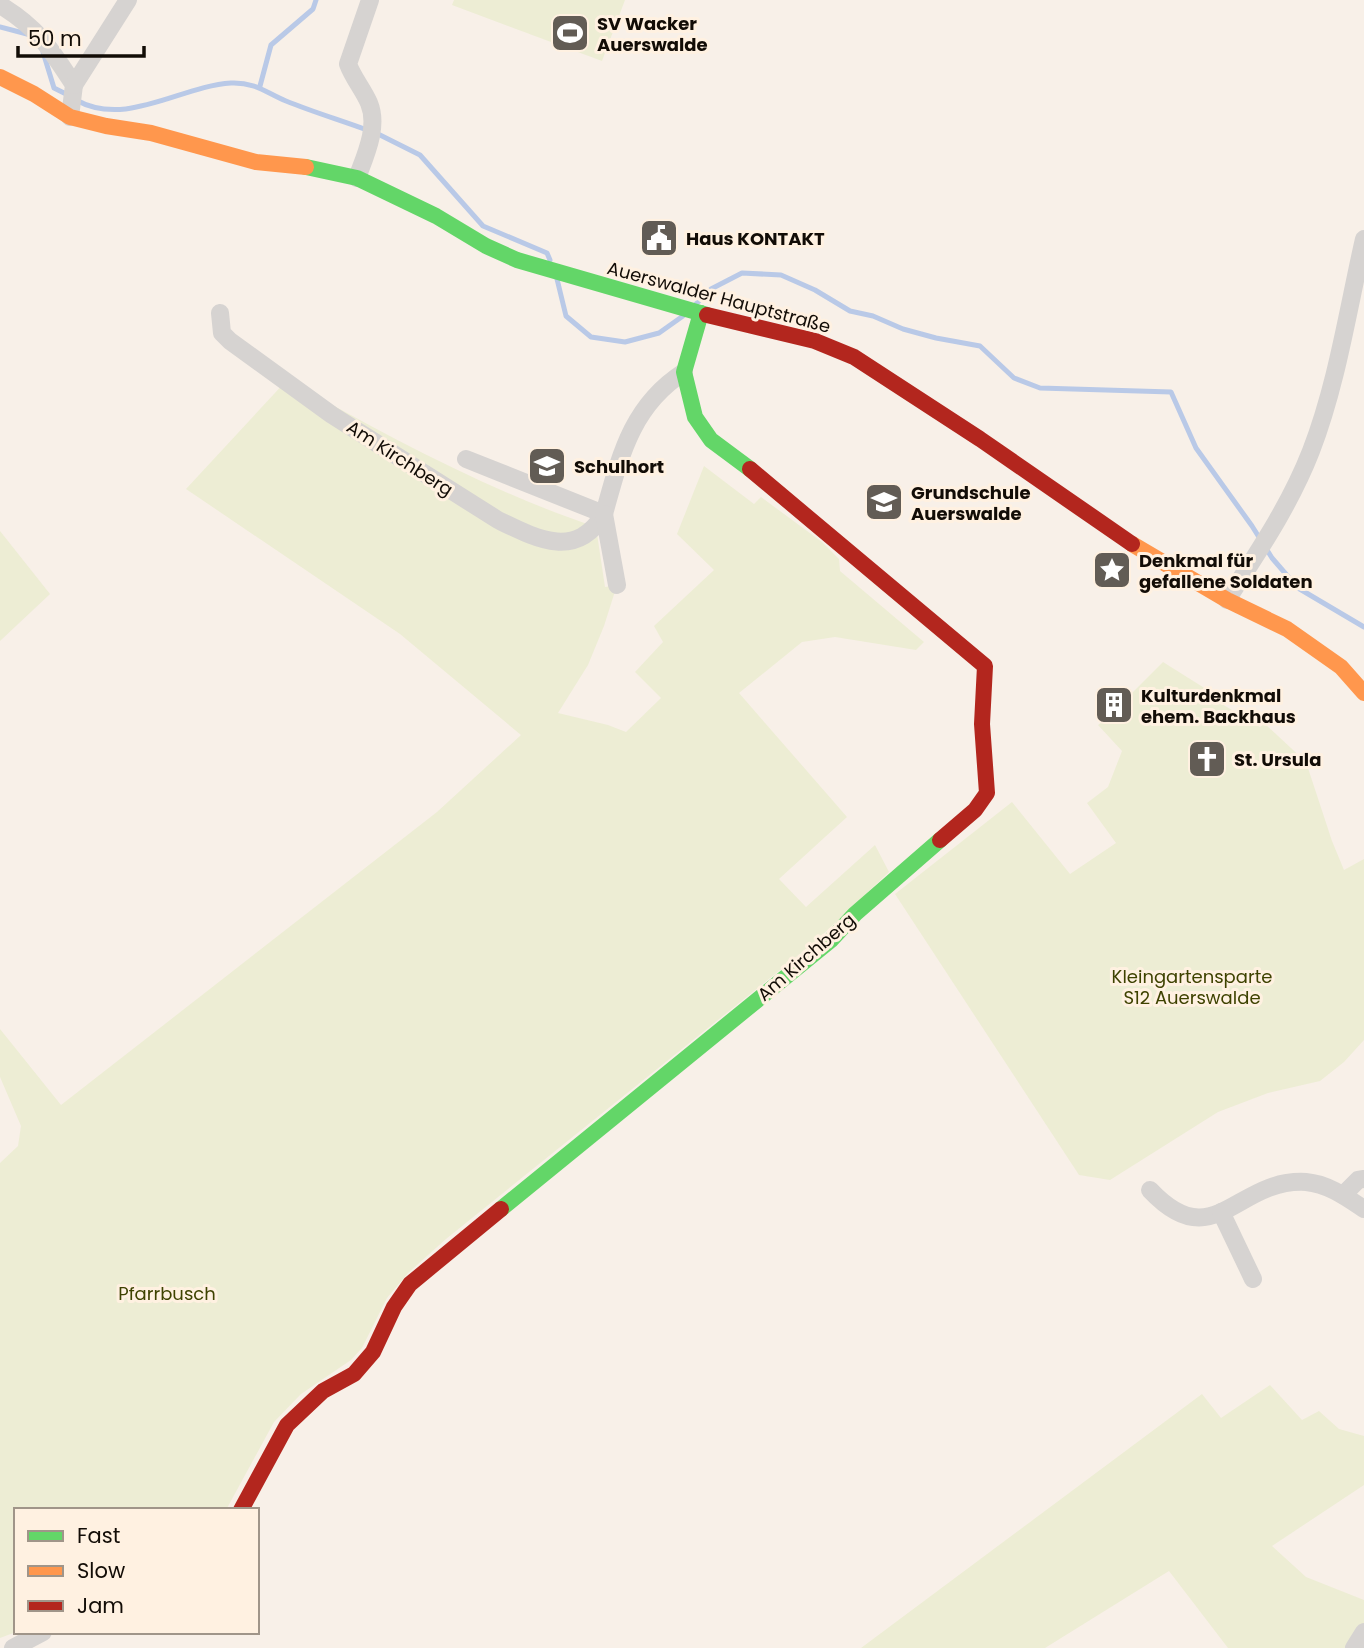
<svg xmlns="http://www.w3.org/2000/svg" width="1364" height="1648" viewBox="0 0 1364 1648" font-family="Poppins,sans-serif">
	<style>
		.green { fill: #ededd4 }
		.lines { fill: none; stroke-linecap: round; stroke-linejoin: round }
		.stream { stroke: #b9c9e7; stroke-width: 5 }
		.street { stroke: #d6d3d1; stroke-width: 18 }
		.fast { stroke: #63d668; stroke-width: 16 }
		.slow { stroke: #ff974d; stroke-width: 16 }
		.jam { stroke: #b3261e; stroke-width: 16 }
		.labels { text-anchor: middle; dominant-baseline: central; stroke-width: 6; stroke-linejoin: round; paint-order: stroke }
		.poi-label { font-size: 18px; font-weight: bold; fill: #120c06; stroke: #fff1e1; text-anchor: start }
		.street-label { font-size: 18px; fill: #120c06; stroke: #fff1e1 }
		.park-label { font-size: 18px; fill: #3e4200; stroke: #fff1e1 }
	</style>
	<rect width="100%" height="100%" fill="#f8f0e8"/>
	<g class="green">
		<polygon points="454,0 625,0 602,61 452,5"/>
		<path d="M287 380C386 435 488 491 596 527L605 587 617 585 604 626 588 665 558 713 608 725 626 732 661 698 635 672 663 642 654 626 714 570 677 534 704 466 754 504 761 497 822 542 839 559 840 571 924 642 916 650 835 637 802 642 739 693 847 817 779 879 806 907 875 845 889 872 816 941 446 1239 408 1273 387 1298 362 1348 351 1360 301 1394 274 1422 226 1510H16V1632L0 1638V1163L18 1146 21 1126 0 1077V1029L61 1105 437 812 521 735 400 634 186 489Z"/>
		<polygon points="0,531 50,594 0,641"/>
		<polygon points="1163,662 1214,694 1212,698 1260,727 1264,723 1306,762 1332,841 1344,870 1364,859 1364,1040 1344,1062 1320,1081 1268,1093 1218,1112 1110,1180 1079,1175 895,894 1012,802 1070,874 1116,843 1087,803 1108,787 1122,751 1098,725 1124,706 1122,703"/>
		<polygon points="1270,1385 1302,1420 1319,1411 1339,1429 1364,1436 1364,1485 1272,1546 1306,1577 1364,1600 1364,1623 1345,1648 1228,1648 1169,1571 1045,1648 861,1648 1202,1394 1221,1418"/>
	</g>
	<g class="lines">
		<g class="stream">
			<polyline points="0,27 27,34"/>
			<polyline points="43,52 54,88 68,95"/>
			<polyline points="260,86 271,45 313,9 316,0"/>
			<path d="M76 100C126 128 181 86 231 83 256 82 266 93 286 101 313 112 340 120 367 130"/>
			<polyline points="376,133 420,155 483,226 547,253 550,260"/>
			<polyline points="557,279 566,316 591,337 625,342 659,333 683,316"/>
			<polyline points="695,305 711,289 742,273 781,275 815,290 850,311 873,316 903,329 936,338 980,346 1014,378 1040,388 1171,392 1196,448 1252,526 1272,558 1298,588 1364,627"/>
		</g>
		<g class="street">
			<path d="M0 5C38 28 50 48 74 85L70 117"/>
			<polyline points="74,85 128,0"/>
			<path d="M357 178C365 156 379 127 369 103 363 89 353 78 348 64L370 0"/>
			<path d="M220 313 222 333 230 341 332 415 498 520C537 539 576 560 604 514"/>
			<path d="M466 459 604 514C620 457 631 406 684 372"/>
			<polyline points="604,514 617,585"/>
			<path d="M1227 600C1258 552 1290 505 1311 451 1337 384 1348 309 1364 239"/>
			<path d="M1150 1190C1214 1258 1236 1178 1306 1182 1328 1184 1346 1197 1364 1209"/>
			<polyline points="1343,1195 1358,1180 1364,1179"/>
			<polyline points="1221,1212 1253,1279"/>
			<polyline points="13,1648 43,1632"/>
			<polyline points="1354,1648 1364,1632"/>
		</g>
		<g class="fast">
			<polyline points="306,167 357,178 436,216 486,246 517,260 707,315"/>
			<polyline points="701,313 684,372 695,417 711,440 750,469"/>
			<polyline points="501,1209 831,940 855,914 940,840"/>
		</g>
		<g class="slow">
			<polyline points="0,77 34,94 70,117 106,126 151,133 256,162 306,167"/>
			<polyline points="1132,544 1227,600 1287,629 1341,667 1364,693"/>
		</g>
		<g class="jam">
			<polyline points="707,315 815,341 854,357 980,439 1132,544"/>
			<polyline points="750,469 985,666 982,724 987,793 975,810 940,840"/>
			<polyline points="241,1510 287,1425 323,1391 354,1374 373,1352 394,1307 410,1284 501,1209"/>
		</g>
	</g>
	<defs>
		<symbol id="stadium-square" viewBox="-11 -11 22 22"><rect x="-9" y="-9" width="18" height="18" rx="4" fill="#625c55" stroke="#fff1e1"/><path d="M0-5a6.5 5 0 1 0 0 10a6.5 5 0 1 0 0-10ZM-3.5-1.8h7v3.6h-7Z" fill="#fff"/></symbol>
		<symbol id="civic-square" viewBox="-11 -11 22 22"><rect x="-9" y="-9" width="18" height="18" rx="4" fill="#625c55" stroke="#fff1e1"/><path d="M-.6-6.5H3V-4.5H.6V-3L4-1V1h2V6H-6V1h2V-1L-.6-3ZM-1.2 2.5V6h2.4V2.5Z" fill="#fff"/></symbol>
		<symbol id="school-square" viewBox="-11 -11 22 22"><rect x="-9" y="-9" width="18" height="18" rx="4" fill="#625c55" stroke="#fff1e1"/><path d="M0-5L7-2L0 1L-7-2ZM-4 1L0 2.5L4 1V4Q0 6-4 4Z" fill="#fff"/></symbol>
		<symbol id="sight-square" viewBox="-11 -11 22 22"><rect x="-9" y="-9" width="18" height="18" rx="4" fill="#625c55" stroke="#fff1e1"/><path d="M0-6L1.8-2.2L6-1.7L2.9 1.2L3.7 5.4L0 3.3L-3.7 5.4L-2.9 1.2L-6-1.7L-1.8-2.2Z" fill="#fff"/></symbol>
		<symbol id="building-square" viewBox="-11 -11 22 22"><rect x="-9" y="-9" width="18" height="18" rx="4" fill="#625c55" stroke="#fff1e1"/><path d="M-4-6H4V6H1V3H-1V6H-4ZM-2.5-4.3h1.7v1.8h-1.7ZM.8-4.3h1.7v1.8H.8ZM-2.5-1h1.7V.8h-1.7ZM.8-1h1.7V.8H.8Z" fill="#fff"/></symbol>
		<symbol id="church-square" viewBox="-11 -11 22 22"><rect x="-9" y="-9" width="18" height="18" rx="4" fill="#625c55" stroke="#fff1e1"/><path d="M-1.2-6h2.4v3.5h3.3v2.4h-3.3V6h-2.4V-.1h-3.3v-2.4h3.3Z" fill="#fff"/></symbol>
	</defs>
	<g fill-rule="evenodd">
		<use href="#stadium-square" x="548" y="11" width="44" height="44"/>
		<use href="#civic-square" x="637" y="216" width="44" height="44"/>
		<use href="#school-square" x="525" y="444" width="44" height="44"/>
		<use href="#school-square" x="862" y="480" width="44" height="44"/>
		<use href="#sight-square" x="1090" y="548" width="44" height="44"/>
		<use href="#building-square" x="1092" y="683" width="44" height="44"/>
		<use href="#church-square" x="1185" y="737" width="44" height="44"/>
	</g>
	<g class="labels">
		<g class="poi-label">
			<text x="597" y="23">SV Wacker<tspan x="597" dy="21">Auerswalde</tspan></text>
			<text x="686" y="238">Haus KONTAKT</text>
			<text x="574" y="466">Schulhort</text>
			<text x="911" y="492">Grundschule<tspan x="911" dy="21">Auerswalde</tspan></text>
			<text x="1139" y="560">Denkmal für<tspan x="1139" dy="21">gefallene Soldaten</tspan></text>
			<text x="1141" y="695">Kulturdenkmal<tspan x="1141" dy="21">ehem. Backhaus</tspan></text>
			<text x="1234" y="759">St. Ursula</text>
		</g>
		<g class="street-label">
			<text transform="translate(719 297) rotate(15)">Auerswalder Hauptstraße</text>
			<text transform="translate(400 458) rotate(33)">Am Kirchberg</text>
			<text transform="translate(806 957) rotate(-41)">Am Kirchberg</text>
		</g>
		<g class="park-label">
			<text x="1192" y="976">Kleingartensparte<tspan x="1192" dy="21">S12 Auerswalde</tspan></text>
			<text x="167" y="1293">Pfarrbusch</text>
		</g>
	</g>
	<rect x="14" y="1508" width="245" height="126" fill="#fff1e1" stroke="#a09589" stroke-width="2"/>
	<rect x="28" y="1531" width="35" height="10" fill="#63d668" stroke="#a09589" stroke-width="2"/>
	<text x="77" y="1543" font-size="21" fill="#120c06">Fast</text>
	<rect x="28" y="1566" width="35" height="10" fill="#ff974d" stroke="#a09589" stroke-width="2"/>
	<text x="77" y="1578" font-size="21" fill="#120c06">Slow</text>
	<rect x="28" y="1601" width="35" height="10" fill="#b3261e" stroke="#a09589" stroke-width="2"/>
	<text x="77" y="1613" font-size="21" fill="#120c06">Jam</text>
	<path d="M18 46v10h126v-10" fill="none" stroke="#120c06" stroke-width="3.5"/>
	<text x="28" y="46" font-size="21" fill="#120c06" stroke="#fff1e1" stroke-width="5" paint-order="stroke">50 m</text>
</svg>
